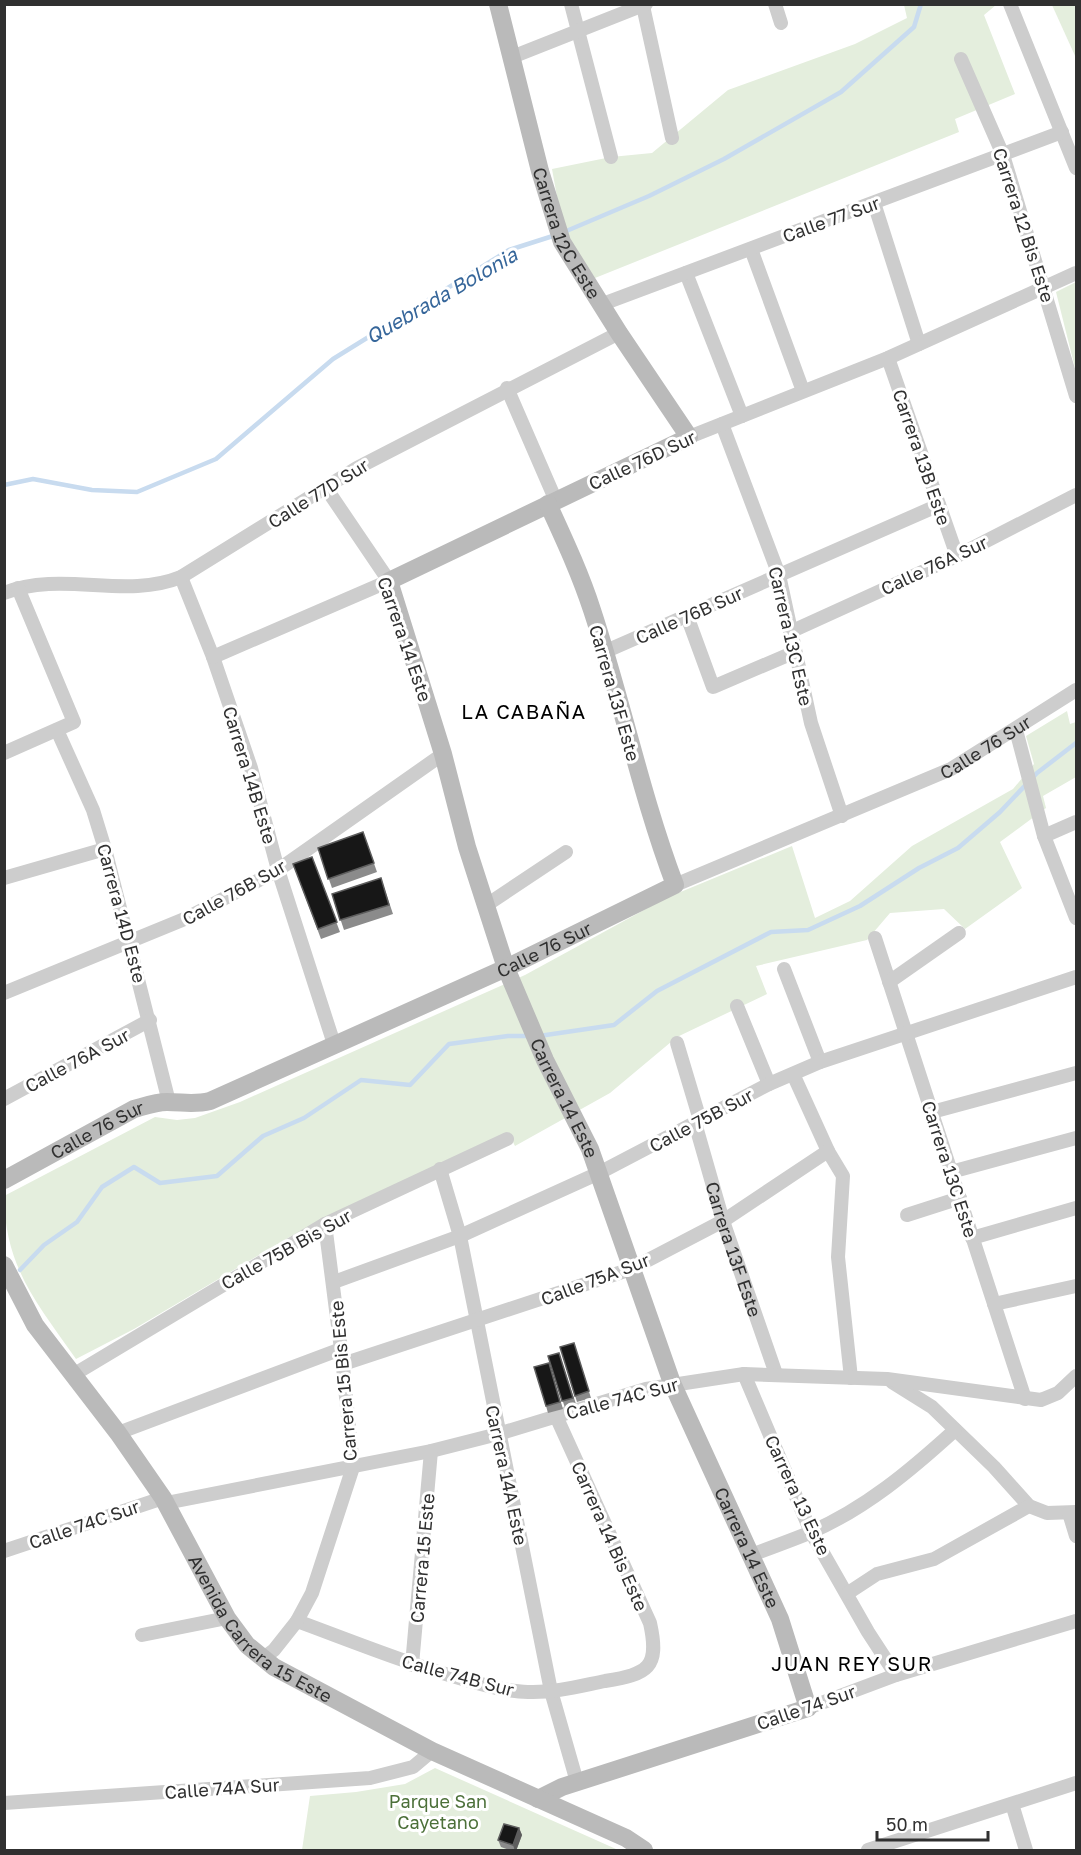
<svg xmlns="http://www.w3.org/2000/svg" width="1081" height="1855" viewBox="0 0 1081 1855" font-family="'Golos Text',sans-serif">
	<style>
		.green { fill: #e4eedd }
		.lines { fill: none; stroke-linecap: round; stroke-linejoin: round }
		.stream { stroke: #c8dbef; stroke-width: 4.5 }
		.street { stroke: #cdcdcd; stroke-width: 14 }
		.secondary { stroke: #bababa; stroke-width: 18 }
		.wall { fill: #8b8b8b }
		.shaded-wall { fill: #5d5d5d }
		.building { fill: #171717; stroke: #5d5d5d; stroke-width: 1.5 }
		.labels { text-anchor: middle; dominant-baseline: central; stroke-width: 6; stroke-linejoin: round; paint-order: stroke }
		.street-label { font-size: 18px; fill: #303030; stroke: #fff }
		.park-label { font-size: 18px; fill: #4c7039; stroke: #fff }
		.water-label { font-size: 20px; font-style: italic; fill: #36669a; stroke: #fff }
		.neighbourhood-label { font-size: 20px; letter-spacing: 1.5px; fill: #000; stroke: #fff }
	</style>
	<rect width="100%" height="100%" fill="#fff"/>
	<g class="green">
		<polygon points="904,5 996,5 984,15 1015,94 955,119 959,132 595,278 569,240 561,219 552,169 611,157 652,153 728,90 855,44 907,18"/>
		<polygon points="1052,5 1076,5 1076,58"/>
		<polygon points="1076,282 1076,372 1056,292"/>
		<path d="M1067 711 1070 724 1076 722V777L1043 796 1046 808 1000 842 1022 888 965 929 944 909 890 913 867 940 756 966 767 994 677 1037 610 1093 515 1146 508 1132 293 1235 134 1329 76 1359C37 1303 5 1268 4 1196L155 1117 177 1120 195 1118 240 1102 525 975 666 898 792 846 815 918 850 901 912 846 1013 789 1034 764 1026 736Z"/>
		<polygon points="435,1768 616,1849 618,1850 302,1850 310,1796 356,1792 405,1784"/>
	</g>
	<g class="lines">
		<g class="stream">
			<polyline points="564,232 649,196 724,159 841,92 914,27 921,4"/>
			<polyline points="4,485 33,479 92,490 137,492 216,459 333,359 509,250 556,235"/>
			<polyline points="539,1036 614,1025 657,991 771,932 808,930 860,906 919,868 958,848 1000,812 1037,773 1076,743"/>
			<polyline points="20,1270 44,1245 77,1222 102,1187 134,1167 160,1183 217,1176 263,1136 304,1118 361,1080 410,1085 449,1044 508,1036 531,1036"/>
		</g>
		<g class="street">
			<polyline points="571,4 611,157"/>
			<polyline points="775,4 781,23"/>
			<polyline points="1010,4 1076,168"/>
			<polyline points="643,6 672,138"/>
			<polyline points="512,57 646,4"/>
			<polyline points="961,59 1003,155 1076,396"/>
			<polyline points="874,203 919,344"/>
			<polyline points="751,249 803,391"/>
			<polyline points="686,273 742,416"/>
			<polyline points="600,305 1062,132"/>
			<polyline points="888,358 957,556"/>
			<polyline points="507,388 556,501"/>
			<polyline points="722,424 779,575 811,723 842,816"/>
			<polyline points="689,437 888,358 1076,273"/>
			<polyline points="181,577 213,657 251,768 278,870 334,1044"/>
			<path d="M4 593C63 570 124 600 181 577L357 468 619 333"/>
			<polyline points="687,616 713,687 795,652"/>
			<polyline points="790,632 957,556 1076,495"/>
			<polyline points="604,652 939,505"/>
			<polyline points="213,657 389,581 326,488"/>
			<polyline points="57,730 93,810 105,849 169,1102"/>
			<polyline points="1016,730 1044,836 1076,918"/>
			<polyline points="4,753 74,722 18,588"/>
			<polyline points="1044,836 1076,822"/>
			<polyline points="4,878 105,849"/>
			<path id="s1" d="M675 885 951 769 1076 690"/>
			<polyline points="485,906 566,852"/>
			<polyline points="875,938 1025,1399"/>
			<polyline points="784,969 820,1062"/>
			<polyline points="889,982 959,933"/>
			<polyline points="4,993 187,918 278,870 443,754"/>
			<polyline points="737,1006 769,1084"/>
			<polyline points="677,1043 700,1120"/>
			<polyline points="793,1074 828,1151 843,1176 838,1257 851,1378"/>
			<polyline points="4,1099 150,1020"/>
			<polyline points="932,1112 1076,1073"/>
			<path id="s2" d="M695 1123 723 1221 776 1374"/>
			<polyline points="440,1169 460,1236 551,1691 577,1782"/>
			<polyline points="951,1172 1076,1138"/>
			<polyline points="907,1215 960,1198"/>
			<polyline points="972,1238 1076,1208"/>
			<polyline points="334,1282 460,1236 599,1173 769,1084 820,1062 1076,977"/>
			<polyline points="994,1304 1076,1286"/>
			<polyline points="343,1364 631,1269 723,1221 828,1151"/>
			<polyline points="744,1374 811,1532 868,1632 896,1675"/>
			<polyline points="73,1375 325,1224 507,1139"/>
			<polyline points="892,1382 932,1407 994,1467 1029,1506 1047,1513 1076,1512"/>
			<polyline points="118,1433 341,1349"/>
			<polyline points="166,1503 431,1451 498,1434 646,1389 744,1374 887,1379 1041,1400 1058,1393 1076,1376"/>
			<polyline points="1069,1513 1076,1536"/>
			<polyline points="4,1551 163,1498"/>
			<path d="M749 1556C769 1548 790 1541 809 1533 865 1509 911 1470 955 1430"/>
			<polyline points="848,1593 877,1574 934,1559 1029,1506"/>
			<path d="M297 1621C354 1642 408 1664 466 1680 486 1685 507 1692 528 1692 554 1693 580 1686 605 1681 648 1674 660 1668 650 1623L556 1416"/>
			<polyline points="142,1635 227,1618"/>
			<polyline points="262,1659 274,1650 297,1621 312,1593 353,1467 342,1357 325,1224"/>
			<polyline points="412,1665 431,1451"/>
			<polyline points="808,1708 896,1675 1076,1621"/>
			<polyline points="4,1803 370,1778 413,1767 432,1751"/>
			<polyline points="1012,1804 1026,1850"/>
			<polyline points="868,1850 1076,1783"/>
		</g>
		<g class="secondary">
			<path id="s3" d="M498 4 540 171 562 242 619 333 689 437 389 581 443 754 467 847 506 968 545 1060 590 1149 672 1383 780 1619 808 1708 562 1787 538 1799"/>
			<path id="s4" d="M4 1180 134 1109C145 1106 156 1102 167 1102 183 1102 194 1105 210 1101L506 968 675 885C641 795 622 701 592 610 580 573 564 539 548 504"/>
			<path id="s5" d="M4 1265 35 1325 118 1433 163 1498 227 1618 247 1645 274 1667 432 1751 626 1838 644 1850"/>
		</g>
	</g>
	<g class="wall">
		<polygon points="363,832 377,872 332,888 318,848"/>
		<polygon points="312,857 340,932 321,939 293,864"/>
		<polygon points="381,878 393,914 344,930 332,894"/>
		<polygon points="574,1343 591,1398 577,1402 560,1347"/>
		<polygon points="559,1353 576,1404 565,1408 548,1356"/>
		<polygon points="551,1369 563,1409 548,1413 546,1406"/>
		<polygon points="519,1828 522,1835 516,1851 512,1851 501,1847 498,1840"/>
	</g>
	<polygon class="shaded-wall" points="519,1828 522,1835 516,1851 515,1851 513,1845"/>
	<g class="building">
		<polygon points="363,832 374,863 328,879 318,848"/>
		<polygon points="312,857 337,922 318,929 293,864"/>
		<polygon points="381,878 389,905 340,920 332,894"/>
		<polygon points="574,1343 589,1391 575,1396 560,1347"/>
		<polygon points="559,1353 573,1398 562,1401 548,1356"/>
		<polygon points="549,1363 560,1402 546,1406 534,1367"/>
		<polygon points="504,1824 519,1828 513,1845 498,1840"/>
	</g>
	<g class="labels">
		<g class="street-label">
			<text transform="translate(831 219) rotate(-20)">Calle 77 Sur</text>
			<text transform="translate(1024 225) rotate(72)">Carrera 12 Bis Este</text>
			<text stroke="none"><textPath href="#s3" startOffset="240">Carrera 12C Este</textPath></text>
			<text transform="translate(922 457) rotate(71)">Carrera 13B Este</text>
			<text transform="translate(642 460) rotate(-25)">Calle 76D Sur</text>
			<text transform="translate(318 493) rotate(-32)">Calle 77D Sur</text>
			<text transform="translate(934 565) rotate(-25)">Calle 76A Sur</text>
			<text transform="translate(689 615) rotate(-24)">Calle 76B Sur</text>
			<text transform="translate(791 636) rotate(77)">Carrera 13C Este</text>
			<text transform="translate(405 639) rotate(71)">Carrera 14 Este</text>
			<text transform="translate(615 693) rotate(74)">Carrera 13F Este</text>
			<text stroke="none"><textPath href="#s1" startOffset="340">Calle 76 Sur</textPath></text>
			<text transform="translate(250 775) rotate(73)">Carrera 14B Este</text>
			<text transform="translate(234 892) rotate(-29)">Calle 76B Sur</text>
			<text transform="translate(122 913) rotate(75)">Carrera 14D Este</text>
			<text stroke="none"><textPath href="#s4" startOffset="592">Calle 76 Sur</textPath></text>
			<text transform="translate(77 1060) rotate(-28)">Calle 76A Sur</text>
			<text stroke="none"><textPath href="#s3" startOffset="1359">Carrera 14 Este</textPath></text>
			<text transform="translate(701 1120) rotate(-28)">Calle 75B Sur</text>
			<text stroke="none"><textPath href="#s4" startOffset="106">Calle 76 Sur</textPath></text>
			<text transform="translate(950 1169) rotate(72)">Carrera 13C Este</text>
			<text transform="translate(286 1249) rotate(-29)">Calle 75B Bis Sur</text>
			<text stroke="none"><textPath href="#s2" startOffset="132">Carrera 13F Este</textPath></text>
			<text transform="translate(595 1279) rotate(-21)">Calle 75A Sur</text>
			<text transform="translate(343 1381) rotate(-95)">Carrera 15 Bis Este</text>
			<text transform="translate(622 1398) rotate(-15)">Calle 74C Sur</text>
			<text transform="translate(507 1475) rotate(78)">Carrera 14A Este</text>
			<text transform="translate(798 1495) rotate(65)">Carrera 13 Este</text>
			<text transform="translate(84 1524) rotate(-19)">Calle 74C Sur</text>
			<text transform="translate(610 1536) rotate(66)">Carrera 14 Bis Este</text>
			<text stroke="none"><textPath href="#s3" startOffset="1845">Carrera 14 Este</textPath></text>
			<text transform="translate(422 1558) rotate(-85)">Carrera 15 Este</text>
			<text stroke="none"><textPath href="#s5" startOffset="450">Avenida Carrera 15 Este</textPath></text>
			<text transform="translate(458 1675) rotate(15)">Calle 74B Sur</text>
			<text transform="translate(806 1707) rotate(-19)">Calle 74 Sur</text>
			<text transform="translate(222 1788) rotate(-4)">Calle 74A Sur</text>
		</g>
		<g class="park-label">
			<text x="438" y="1801">Parque San<tspan x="438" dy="21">Cayetano</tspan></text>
		</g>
		<g class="water-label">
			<text transform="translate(441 295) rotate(-30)">Quebrada Bolonia</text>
		</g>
		<g class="neighbourhood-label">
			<text x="524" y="711">LA CABAÑA</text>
			<text x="852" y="1663">JUAN REY SUR</text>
		</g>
	</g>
	<rect width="1081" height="1855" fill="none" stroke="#303030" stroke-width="12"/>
	<path d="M877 1831v9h111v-9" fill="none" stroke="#303030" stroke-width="3"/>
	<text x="886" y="1831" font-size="18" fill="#303030" stroke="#ffffff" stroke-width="4.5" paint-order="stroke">50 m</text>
</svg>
